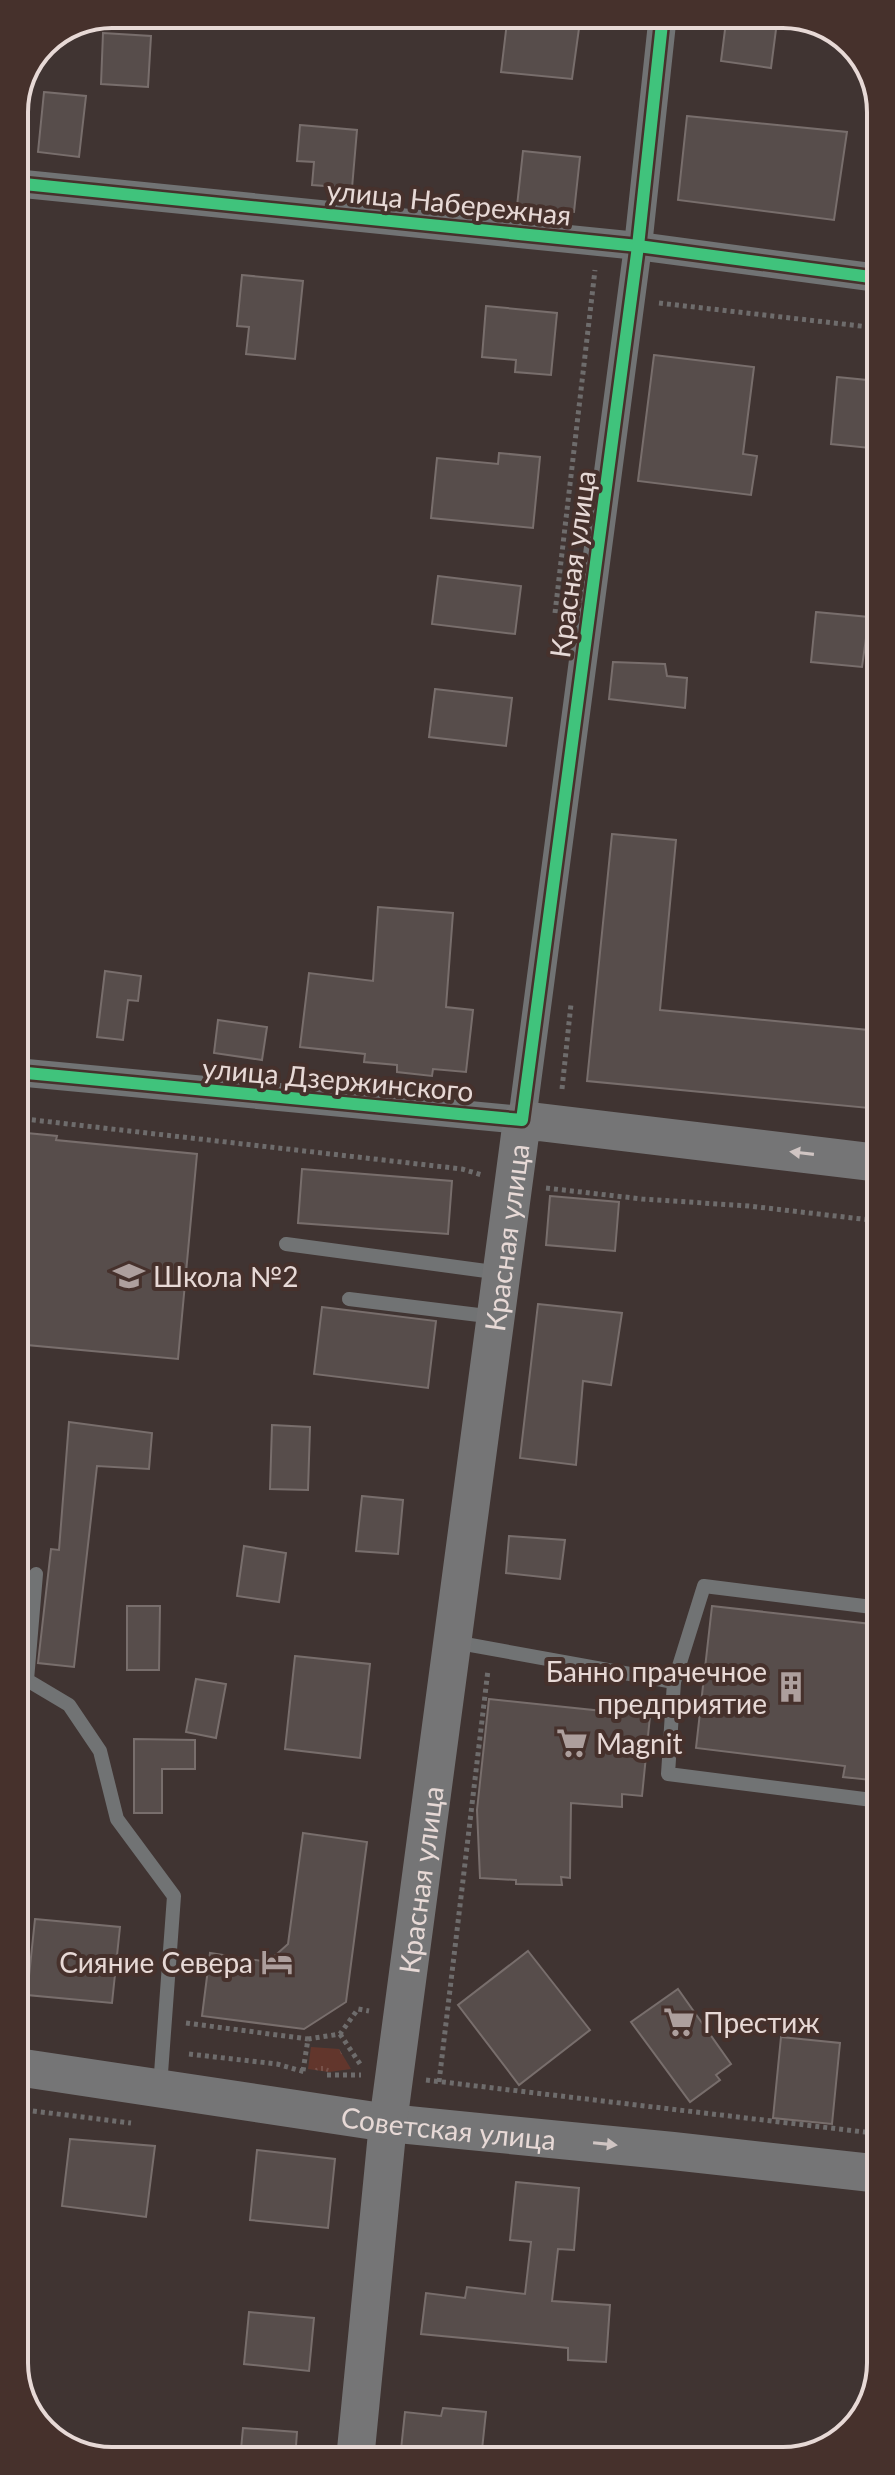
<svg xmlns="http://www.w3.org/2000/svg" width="895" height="2475" viewBox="0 0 895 2475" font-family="Lato,sans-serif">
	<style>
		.grass { fill: url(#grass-tufts) }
		.building { fill: #574d4b; stroke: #786e6c; stroke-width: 2 }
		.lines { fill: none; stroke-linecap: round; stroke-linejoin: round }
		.path { stroke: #6e6c6c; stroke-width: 5; stroke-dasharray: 4 4; stroke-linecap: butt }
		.lane { stroke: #717374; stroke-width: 14 }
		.street { stroke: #717374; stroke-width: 28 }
		.secondary { stroke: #757576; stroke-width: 38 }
		.cycleway-casing { stroke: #46312c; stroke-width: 17 }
		.cycleway { stroke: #40c37c; stroke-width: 12 }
		.oneway { fill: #d0c5c3 }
		.labels { text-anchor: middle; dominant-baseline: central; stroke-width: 8; stroke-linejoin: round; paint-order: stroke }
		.street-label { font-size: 28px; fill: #e7d9d6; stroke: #46312c }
		.poi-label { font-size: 28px; fill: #e7d9d6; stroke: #46312c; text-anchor: start }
		.rim { fill: none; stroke: #e7d9d6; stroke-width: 4 }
	</style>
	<defs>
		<pattern id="grass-tufts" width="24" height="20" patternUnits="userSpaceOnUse" patternTransform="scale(2)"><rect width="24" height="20" fill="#62362c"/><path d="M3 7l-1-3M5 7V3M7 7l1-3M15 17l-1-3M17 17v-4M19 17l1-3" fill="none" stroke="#78524a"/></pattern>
	</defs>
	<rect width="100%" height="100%" fill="#403432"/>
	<polygon class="grass" points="311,2047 339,2049 351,2069 329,2072 308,2069"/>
	<g class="building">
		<polygon points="508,14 581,14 572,79 501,72"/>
		<polygon points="727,14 778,14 771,68 721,61"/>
		<polygon points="103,33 151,36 148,87 101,84"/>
		<polygon points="44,92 86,96 79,157 38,152"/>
		<polygon points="687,116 847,132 834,220 678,200"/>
		<polygon points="300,125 357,130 352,188 312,185 314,162 297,161"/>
		<polygon points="523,151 580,157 574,212 517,206"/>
		<polygon points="242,275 303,281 295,359 246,354 249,327 237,326"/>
		<polygon points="486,306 557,313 551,375 515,372 516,360 482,357"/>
		<polygon points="654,355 754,367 743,454 757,456 751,495 638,481"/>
		<polygon points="837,377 877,381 870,448 831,444"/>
		<polygon points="499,453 540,457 533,528 431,518 437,458 498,464"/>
		<polygon points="438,576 521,586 515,634 432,624"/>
		<polygon points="816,612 869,617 862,667 811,662"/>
		<polygon points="613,662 665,664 667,676 687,678 685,708 609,699"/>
		<polygon points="435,689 512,698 506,746 429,737"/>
		<polygon points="612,834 676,840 660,1010 879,1031 879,1109 587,1081"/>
		<polygon points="378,907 453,913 446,1007 473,1010 466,1072 433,1069 432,1076 397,1072 397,1065 364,1062 365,1054 300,1047 309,973 373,981"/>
		<polygon points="105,971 141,976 138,1001 128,1000 123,1040 97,1037"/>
		<polygon points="218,1020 267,1027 262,1060 214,1053"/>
		<polygon points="16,1132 57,1136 56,1140 197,1154 178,1359 16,1344"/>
		<polygon points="302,1169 452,1181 448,1234 298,1223"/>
		<polygon points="550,1196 619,1202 615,1251 546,1245"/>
		<polygon points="538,1304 622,1313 611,1385 583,1381 576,1465 520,1458"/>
		<polygon points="322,1307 436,1321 428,1388 314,1374"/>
		<polygon points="69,1422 152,1433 149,1469 97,1466 74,1667 38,1663 51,1549 59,1550"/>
		<polygon points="272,1425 310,1427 308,1490 270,1489"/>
		<polygon points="362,1496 403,1500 398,1554 356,1551"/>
		<polygon points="509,1536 565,1540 560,1579 506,1573"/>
		<polygon points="244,1546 286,1553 279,1602 237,1596"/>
		<polygon points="127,1606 160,1606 159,1670 127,1670"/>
		<polygon points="712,1606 880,1625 880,1781 843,1777 845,1766 696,1748"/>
		<polygon points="295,1656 370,1664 360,1758 285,1749"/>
		<polygon points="196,1679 226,1684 216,1738 186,1732"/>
		<polygon points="489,1699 650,1716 642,1796 622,1794 622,1807 571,1803 570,1878 561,1877 562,1885 516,1884 516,1880 480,1878 477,1810"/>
		<polygon points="134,1739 195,1740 195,1769 162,1769 162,1813 134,1813"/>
		<polygon points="303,1833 367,1842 346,2002 304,2029 202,2016 210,1953 268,1962 288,1944"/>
		<polygon points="35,1919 120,1927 112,2003 27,1995"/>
		<polygon points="528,1951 590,2030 519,2085 458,2005"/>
		<polygon points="678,1989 731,2064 716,2075 720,2080 690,2102 631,2022"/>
		<polygon points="781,2037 840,2043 832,2124 773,2118"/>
		<polygon points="70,2139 155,2146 146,2217 62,2206"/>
		<polygon points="257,2150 335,2159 328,2228 250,2220"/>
		<polygon points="516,2182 579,2188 574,2250 558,2249 552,2301 610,2305 606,2362 568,2360 568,2348 421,2334 426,2293 465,2298 467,2287 525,2294 531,2242 510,2240"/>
		<polygon points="249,2312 314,2318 309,2371 244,2364"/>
		<polygon points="443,2408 486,2412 481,2459 400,2459 405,2412 441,2416"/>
		<polygon points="243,2428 297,2432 295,2460 240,2460"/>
	</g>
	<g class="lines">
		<g class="path">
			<polyline points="659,303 878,328"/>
			<polyline points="555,613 595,270"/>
			<polyline points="562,1089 571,1004"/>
			<polyline points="16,1118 462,1169 482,1175"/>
			<polyline points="546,1188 642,1199 749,1206 879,1221"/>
			<polyline points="186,2023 308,2039"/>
			<polyline points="340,2034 360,2064"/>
			<polyline points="189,2054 277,2064 305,2072"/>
			<polyline points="303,2071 308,2039 340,2034 358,2009 369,2011"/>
			<polyline points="327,2075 361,2075"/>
			<polyline points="426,2080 881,2134"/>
			<polyline points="439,2082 488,1670"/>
			<polyline points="17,2109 131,2123"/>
		</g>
		<g class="lane">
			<polyline points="286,1244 501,1273"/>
			<polyline points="349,1299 495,1317"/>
			<polyline points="36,1574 27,1680 69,1705 100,1751 117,1819 174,1896 160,2087"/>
			<polyline points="880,1608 704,1586 674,1682 668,1774 880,1801"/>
			<polyline points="454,1642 674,1682"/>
		</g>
		<g class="street">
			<polyline points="14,183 638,246 878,278"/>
			<polyline points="16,1072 522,1120 638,246 663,14"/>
		</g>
		<g class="secondary">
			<path id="s1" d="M17 2067 388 2123 673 2151 881 2174"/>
			<path id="s2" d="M355 2460 388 2123 522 1120 879 1163"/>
		</g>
		<defs>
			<g id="cycleway">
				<polyline points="14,183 638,246 878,278"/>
				<polyline points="16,1072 522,1120 638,246 663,14"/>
			</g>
		</defs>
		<use href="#cycleway" class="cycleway-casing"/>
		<use href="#cycleway" class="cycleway"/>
	</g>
	<defs><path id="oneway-solid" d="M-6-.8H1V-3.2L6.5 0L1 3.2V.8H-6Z" transform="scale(2)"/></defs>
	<g class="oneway">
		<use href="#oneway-solid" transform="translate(802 1153) rotate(-173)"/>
		<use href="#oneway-solid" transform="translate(605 2144) rotate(6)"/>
	</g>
	<defs>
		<symbol id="school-bare" viewBox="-9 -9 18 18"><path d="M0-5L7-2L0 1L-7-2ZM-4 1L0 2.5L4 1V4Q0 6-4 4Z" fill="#ad9f9d" stroke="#46312c" stroke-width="2.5" paint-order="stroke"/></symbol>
		<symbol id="building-bare" viewBox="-9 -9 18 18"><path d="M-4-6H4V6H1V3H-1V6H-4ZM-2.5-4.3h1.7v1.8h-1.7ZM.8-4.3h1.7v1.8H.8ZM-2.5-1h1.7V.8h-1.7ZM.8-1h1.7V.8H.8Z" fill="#ad9f9d" stroke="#46312c" stroke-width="2.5" paint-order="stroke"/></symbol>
		<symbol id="supermarket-bare" viewBox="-9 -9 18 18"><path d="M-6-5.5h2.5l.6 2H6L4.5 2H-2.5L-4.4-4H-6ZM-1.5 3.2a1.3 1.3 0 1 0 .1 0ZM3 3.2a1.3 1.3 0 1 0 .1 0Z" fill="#ad9f9d" stroke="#46312c" stroke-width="2.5" paint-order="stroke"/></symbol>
		<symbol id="hotel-bare" viewBox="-9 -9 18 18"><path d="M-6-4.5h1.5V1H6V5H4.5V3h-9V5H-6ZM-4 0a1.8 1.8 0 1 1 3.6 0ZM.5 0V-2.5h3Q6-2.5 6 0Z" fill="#ad9f9d" stroke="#46312c" stroke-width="2.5" paint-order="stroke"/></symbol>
	</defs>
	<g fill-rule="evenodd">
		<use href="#school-bare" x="107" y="1254" width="44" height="44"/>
		<use href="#building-bare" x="769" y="1665" width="44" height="44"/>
		<use href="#supermarket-bare" x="550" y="1721" width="44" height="44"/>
		<use href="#hotel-bare" x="255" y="1940" width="44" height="44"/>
		<use href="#supermarket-bare" x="657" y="2000" width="44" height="44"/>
	</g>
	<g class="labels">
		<g class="street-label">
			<text transform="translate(449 202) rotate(6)">улица Набережная</text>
			<text transform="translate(572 564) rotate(-82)">Красная улица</text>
			<text transform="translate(338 1079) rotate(5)">улица Дзержинского</text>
			<text stroke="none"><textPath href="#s2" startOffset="1232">Красная улица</textPath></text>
			<text stroke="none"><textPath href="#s2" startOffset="584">Красная улица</textPath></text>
			<text stroke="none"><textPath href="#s1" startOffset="436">Советская улица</textPath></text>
		</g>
		<g class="poi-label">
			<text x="153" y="1276">Школа №2</text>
			<text x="767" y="1671" text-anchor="end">Банно прачечное<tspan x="767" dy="32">предприятие</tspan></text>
			<text x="596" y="1743">Magnit</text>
			<text x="253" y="1962" text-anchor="end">Сияние Севера</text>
			<text x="703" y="2022">Престиж</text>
		</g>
	</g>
	<path d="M0 0H895V2475H0ZM112 28H783A84 84 0 0 1 867 112V2363A84 84 0 0 1 783 2447H112A84 84 0 0 1 28 2363V112A84 84 0 0 1 112 28Z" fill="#46312c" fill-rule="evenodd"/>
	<path class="rim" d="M112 28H783A84 84 0 0 1 867 112V2363A84 84 0 0 1 783 2447H112A84 84 0 0 1 28 2363V112A84 84 0 0 1 112 28Z"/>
</svg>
